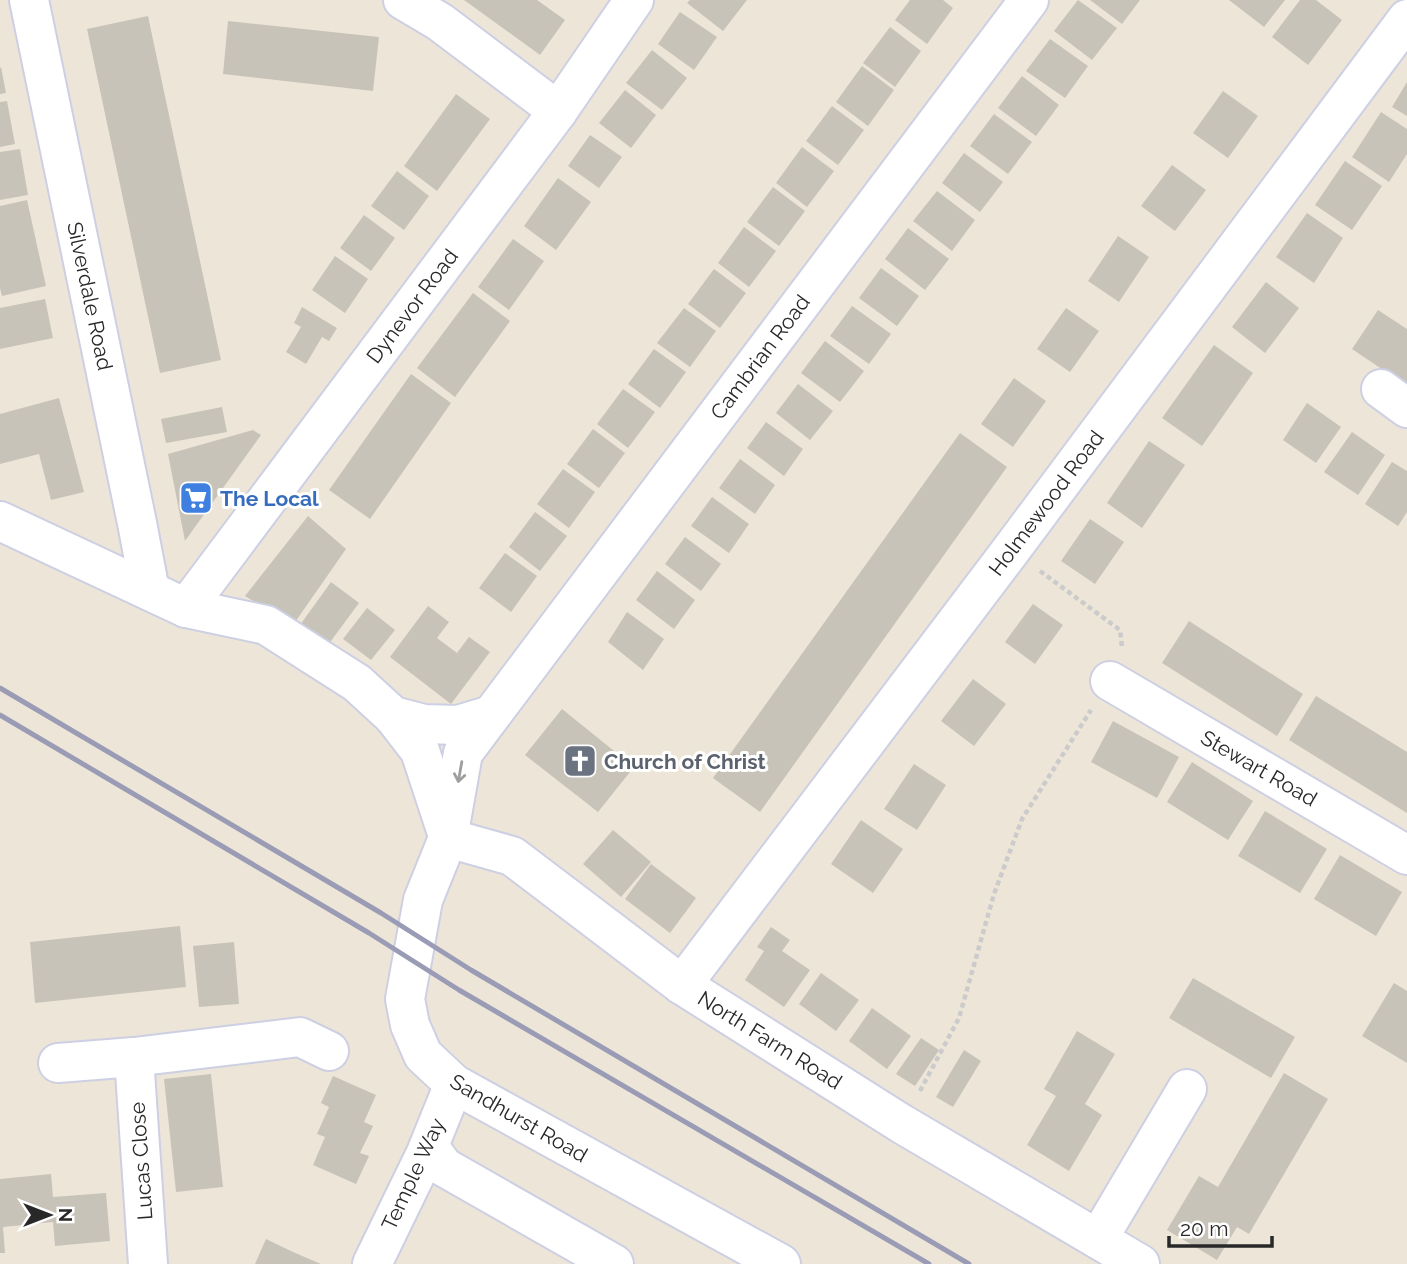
<svg xmlns="http://www.w3.org/2000/svg" width="1407" height="1264" viewBox="0 0 1407 1264" font-family="Raleway,sans-serif">
	<style>
		.building { fill: #c7c3b8 }
		.lines { fill: none; stroke-linecap: round; stroke-linejoin: round }
		.minor-casing { stroke: #cdcfe3; stroke-width: 42 }
		.path { stroke: #cbcbcb; stroke-width: 4.5; stroke-dasharray: 5 3.5; stroke-linecap: butt }
		.minor { stroke: #fff; stroke-width: 38 }
		.rail { stroke: #9a9bb5; stroke-width: 5 }
		.oneway { stroke: #9e9e9e }
		.labels { text-anchor: middle; dominant-baseline: central; stroke-width: 6; stroke-linejoin: round; paint-order: stroke }
		.street-label { font-size: 21px; fill: #282828; stroke: #fff }
		.shop-label { font-size: 21px; font-weight: bold; fill: #366cbe; stroke: #fff; text-anchor: start }
		.worship-label { font-size: 21px; font-weight: bold; fill: #5b616d; stroke: #fff; text-anchor: start }
	</style>
	<rect width="100%" height="100%" fill="#ede6d8"/>
	<g class="building">
		<polygon points="464,0 537,0 565,20 540,55"/>
		<polygon points="690,0 747,0 723,31 687,3"/>
		<polygon points="910,0 943,0 953,8 927,44 895,20"/>
		<polygon points="1078,0 1117,28 1092,60 1054,31"/>
		<polygon points="1090,0 1140,0 1122,24"/>
		<polygon points="1229,0 1285,0 1264,27"/>
		<polygon points="1300,0 1316,0 1342,20 1308,65 1272,37"/>
		<polygon points="680,12 717,37 694,70 658,44"/>
		<polygon points="148,16 221,360 160,373 87,29"/>
		<polygon points="228,21 379,37 373,91 223,74"/>
		<polygon points="890,27 921,51 895,87 863,63"/>
		<polygon points="1050,39 1088,66 1065,98 1026,71"/>
		<polygon points="652,50 687,78 662,110 626,83"/>
		<polygon points="862,66 894,90 868,126 836,102"/>
		<polygon points="1,67 6,93 0,94 0,68"/>
		<polygon points="1022,76 1059,105 1036,136 998,108"/>
		<polygon points="1407,82 1407,116 1392,107"/>
		<polygon points="625,90 656,115 631,148 599,123"/>
		<polygon points="1223,91 1258,116 1228,158 1193,133"/>
		<polygon points="456,94 490,119 437,191 404,166"/>
		<polygon points="7,101 15,144 0,147 0,102"/>
		<polygon points="832,106 864,130 838,165 806,141"/>
		<polygon points="1381,112 1407,129 1407,154 1389,182 1352,157"/>
		<polygon points="994,114 1032,142 1008,174 970,146"/>
		<polygon points="590,135 622,157 599,188 568,166"/>
		<polygon points="802,147 834,171 807,207 776,183"/>
		<polygon points="20,149 28,195 0,200 0,152"/>
		<polygon points="964,153 1003,182 980,212 942,183"/>
		<polygon points="1345,161 1382,186 1352,230 1315,205"/>
		<polygon points="1172,165 1206,190 1175,231 1141,206"/>
		<polygon points="397,171 429,196 404,230 371,206"/>
		<polygon points="558,178 591,202 556,250 524,226"/>
		<polygon points="773,187 805,211 779,246 747,222"/>
		<polygon points="937,191 975,220 952,251 913,221"/>
		<polygon points="27,200 46,286 2,296 0,288 0,206"/>
		<polygon points="1307,213 1343,238 1314,283 1276,257"/>
		<polygon points="364,215 395,238 371,271 340,248"/>
		<polygon points="744,227 776,251 749,287 718,263"/>
		<polygon points="908,228 949,259 925,290 885,259"/>
		<polygon points="1118,236 1149,257 1119,302 1088,281"/>
		<polygon points="513,239 544,261 509,310 478,287"/>
		<polygon points="335,256 368,279 345,313 312,290"/>
		<polygon points="881,268 919,296 897,326 859,298"/>
		<polygon points="714,269 746,293 720,328 688,304"/>
		<polygon points="1266,282 1299,308 1265,353 1232,327"/>
		<polygon points="473,293 510,321 455,397 417,368"/>
		<polygon points="45,299 53,338 0,349 0,308"/>
		<polygon points="852,306 891,334 869,364 830,336"/>
		<polygon points="302,307 337,328 329,341 322,337 306,364 286,352 301,327 294,323"/>
		<polygon points="684,308 716,331 690,367 657,343"/>
		<polygon points="1066,308 1099,331 1070,372 1037,349"/>
		<polygon points="1378,310 1407,329 1407,386 1352,349"/>
		<polygon points="825,341 864,371 840,402 801,373"/>
		<polygon points="1214,345 1253,373 1202,446 1162,418"/>
		<polygon points="654,349 686,372 660,408 628,384"/>
		<polygon points="411,374 451,403 370,519 329,490"/>
		<polygon points="1014,378 1046,401 1013,447 981,424"/>
		<polygon points="798,384 833,411 810,440 776,413"/>
		<polygon points="623,389 655,412 628,448 597,424"/>
		<polygon points="59,398 84,492 51,500 39,454 0,464 0,414"/>
		<polygon points="1307,403 1341,427 1316,463 1283,440"/>
		<polygon points="222,407 227,432 166,443 161,419"/>
		<polygon points="766,422 803,449 784,476 747,448"/>
		<polygon points="593,429 625,453 599,488 567,464"/>
		<polygon points="253,430 261,435 185,541 168,454"/>
		<polygon points="1352,432 1385,455 1358,495 1324,472"/>
		<polygon points="960,433 1007,467 760,812 713,778"/>
		<polygon points="1149,441 1185,465 1142,528 1107,503"/>
		<polygon points="740,459 775,485 755,514 719,488"/>
		<polygon points="1392,462 1407,471 1407,512 1398,526 1365,504"/>
		<polygon points="563,469 595,492 569,528 537,504"/>
		<polygon points="712,497 749,524 729,553 691,526"/>
		<polygon points="535,512 567,536 540,571 509,547"/>
		<polygon points="308,516 346,549 293,625 245,596"/>
		<polygon points="1090,519 1124,542 1095,584 1061,561"/>
		<polygon points="685,537 721,564 701,591 665,564"/>
		<polygon points="505,553 537,576 511,612 479,588"/>
		<polygon points="657,571 695,600 674,629 636,600"/>
		<polygon points="331,582 359,603 328,645 300,625"/>
		<polygon points="1033,604 1063,625 1035,664 1005,642"/>
		<polygon points="428,606 449,622 437,638 457,653 469,637 490,652 451,704 390,657"/>
		<polygon points="367,608 395,630 371,660 343,639"/>
		<polygon points="627,612 664,639 643,670 608,642"/>
		<polygon points="1189,621 1303,694 1277,736 1162,663"/>
		<polygon points="973,679 1006,704 974,746 941,721"/>
		<polygon points="1316,696 1407,752 1407,813 1289,740"/>
		<polygon points="562,709 634,767 598,812 525,755"/>
		<polygon points="1113,721 1179,757 1157,798 1091,762"/>
		<polygon points="1192,762 1253,801 1228,840 1167,802"/>
		<polygon points="914,764 946,785 917,830 884,809"/>
		<polygon points="1265,811 1327,849 1300,893 1238,856"/>
		<polygon points="861,820 903,849 873,893 831,864"/>
		<polygon points="613,830 651,862 621,897 583,864"/>
		<polygon points="1340,855 1402,892 1376,936 1314,899"/>
		<polygon points="651,864 696,898 670,933 625,899"/>
		<polygon points="180,926 186,987 35,1003 30,942"/>
		<polygon points="771,927 790,940 782,951 810,970 784,1007 745,980 764,951 757,947"/>
		<polygon points="234,942 239,1004 199,1007 193,946"/>
		<polygon points="821,973 859,1000 836,1031 799,1004"/>
		<polygon points="1193,978 1295,1037 1271,1078 1169,1018"/>
		<polygon points="1394,983 1407,991 1407,1063 1362,1036"/>
		<polygon points="872,1008 911,1036 887,1069 849,1041"/>
		<polygon points="1077,1031 1115,1054 1085,1104 1102,1115 1069,1171 1027,1145 1056,1096 1044,1089"/>
		<polygon points="921,1038 939,1050 915,1086 896,1074"/>
		<polygon points="964,1050 981,1061 953,1107 936,1097"/>
		<polygon points="1284,1073 1328,1099 1249,1234 1237,1227 1217,1260 1167,1230 1199,1176 1218,1187"/>
		<polygon points="211,1074 223,1187 176,1192 164,1079"/>
		<polygon points="333,1076 376,1095 364,1122 373,1126 360,1153 369,1156 356,1184 313,1165 325,1137 317,1134 329,1107 321,1103"/>
		<polygon points="51,1174 53,1197 106,1193 110,1241 55,1246 53,1222 3,1227 5,1253 0,1253 0,1179"/>
		<polygon points="266,1239 293,1252 321,1264 255,1264"/>
	</g>
	<g class="lines">
		<defs>
			<g id="minor">
				<polyline points="29,0 137,523 150,591"/>
				<polyline points="403,0 440,22 558,111"/>
				<polyline points="1381,389 1407,408"/>
				<polyline points="0,521 186,608 266,625 357,683 393,716 420,751 447,833"/>
				<polyline points="186,608 558,111 634,0"/>
				<polyline points="1110,681 1407,855"/>
				<polyline points="393,716 424,724 458,725 491,715"/>
				<polyline points="448,838 512,856 682,985 902,1124 1140,1264"/>
				<polyline points="682,985 1011,550 1407,19"/>
				<polyline points="134,1057 148,1264"/>
				<polyline points="58,1063 134,1057 300,1037 329,1051"/>
				<polyline points="429,1147 444,1167 614,1264"/>
				<polyline points="1098,1239 1187,1089"/>
				<polyline points="372,1264 426,1153 454,1084"/>
				<polyline points="781,1264 454,1084 423,1055 410,1025 405,999 423,900 448,838 463,753 1029,0"/>
			</g>
		</defs>
		<use href="#minor" class="minor-casing"/>
		<g class="path">
			<polyline points="1040,571 1120,630 1122,648"/>
			<polyline points="920,1091 959,1018 994,894 1022,819 1091,710"/>
		</g>
		<use href="#minor" class="minor"/>
		<g class="rail">
			<polyline points="0,688 381,913 471,970 969,1264"/>
			<polyline points="0,715 369,933 459,990 929,1264"/>
		</g>
	</g>
	<defs><path id="oneway-shaft" d="M-6 0H5M1.5-3L5.5 0L1.5 3" fill="none" stroke-width="1.6" stroke-linecap="round" stroke-linejoin="round" transform="scale(1.75)"/></defs>
	<use class="oneway" href="#oneway-shaft" transform="translate(460 772) rotate(100)"/>
	<defs>
		<symbol id="supermarket-square" viewBox="-11 -11 22 22"><rect x="-9" y="-9" width="18" height="18" rx="4" fill="#3f7fe0" stroke="#fff"/><path d="M-6-5.5h2.5l.6 2H6L4.5 2H-2.5L-4.4-4H-6ZM-1.5 3.2a1.3 1.3 0 1 0 .1 0ZM3 3.2a1.3 1.3 0 1 0 .1 0Z" fill="#fff"/></symbol>
		<symbol id="church-square" viewBox="-11 -11 22 22"><rect x="-9" y="-9" width="18" height="18" rx="4" fill="#6b7280" stroke="#fff"/><path d="M-1.2-6h2.4v3.5h3.3v2.4h-3.3V6h-2.4V-.1h-3.3v-2.4h3.3Z" fill="#fff"/></symbol>
	</defs>
	<g fill-rule="evenodd">
		<use href="#supermarket-square" x="177" y="479" width="38" height="38"/>
		<use href="#church-square" x="561" y="742" width="38" height="38"/>
	</g>
	<g class="labels">
		<g class="street-label">
			<text transform="translate(90 296) rotate(78)">Silverdale Road</text>
			<text transform="translate(412 306) rotate(-53)">Dynevor Road</text>
			<text transform="translate(760 357) rotate(-53)">Cambrian Road</text>
			<text transform="translate(1046 503) rotate(-53)">Holmewood Road</text>
			<text transform="translate(1259 768) rotate(30)">Stewart Road</text>
			<text transform="translate(770 1040) rotate(32)">North Farm Road</text>
			<text transform="translate(519 1118) rotate(30)">Sandhurst Road</text>
			<text transform="translate(141 1161) rotate(-94)">Lucas Close</text>
			<text transform="translate(413 1174) rotate(-65)">Temple Way</text>
		</g>
		<g class="shop-label">
			<text x="220" y="498">The Local</text>
		</g>
		<g class="worship-label">
			<text x="604" y="761">Church of Christ</text>
		</g>
	</g>
	<g transform="translate(49 1215) rotate(90)" stroke="#ffffff" stroke-width="5" paint-order="stroke">
	<path d="M0-5L12 26L0 18L-12 26Z" fill="#282828"/>
	<text y="-10" font-size="19" font-weight="bold" text-anchor="middle" fill="#282828">N</text>
	</g>
	<path d="M1169 1236v10h103v-10" fill="none" stroke="#282828" stroke-width="3.5"/>
	<text x="1180" y="1236" font-size="21" fill="#282828" stroke="#ffffff" stroke-width="5" paint-order="stroke">20 m</text>
</svg>
